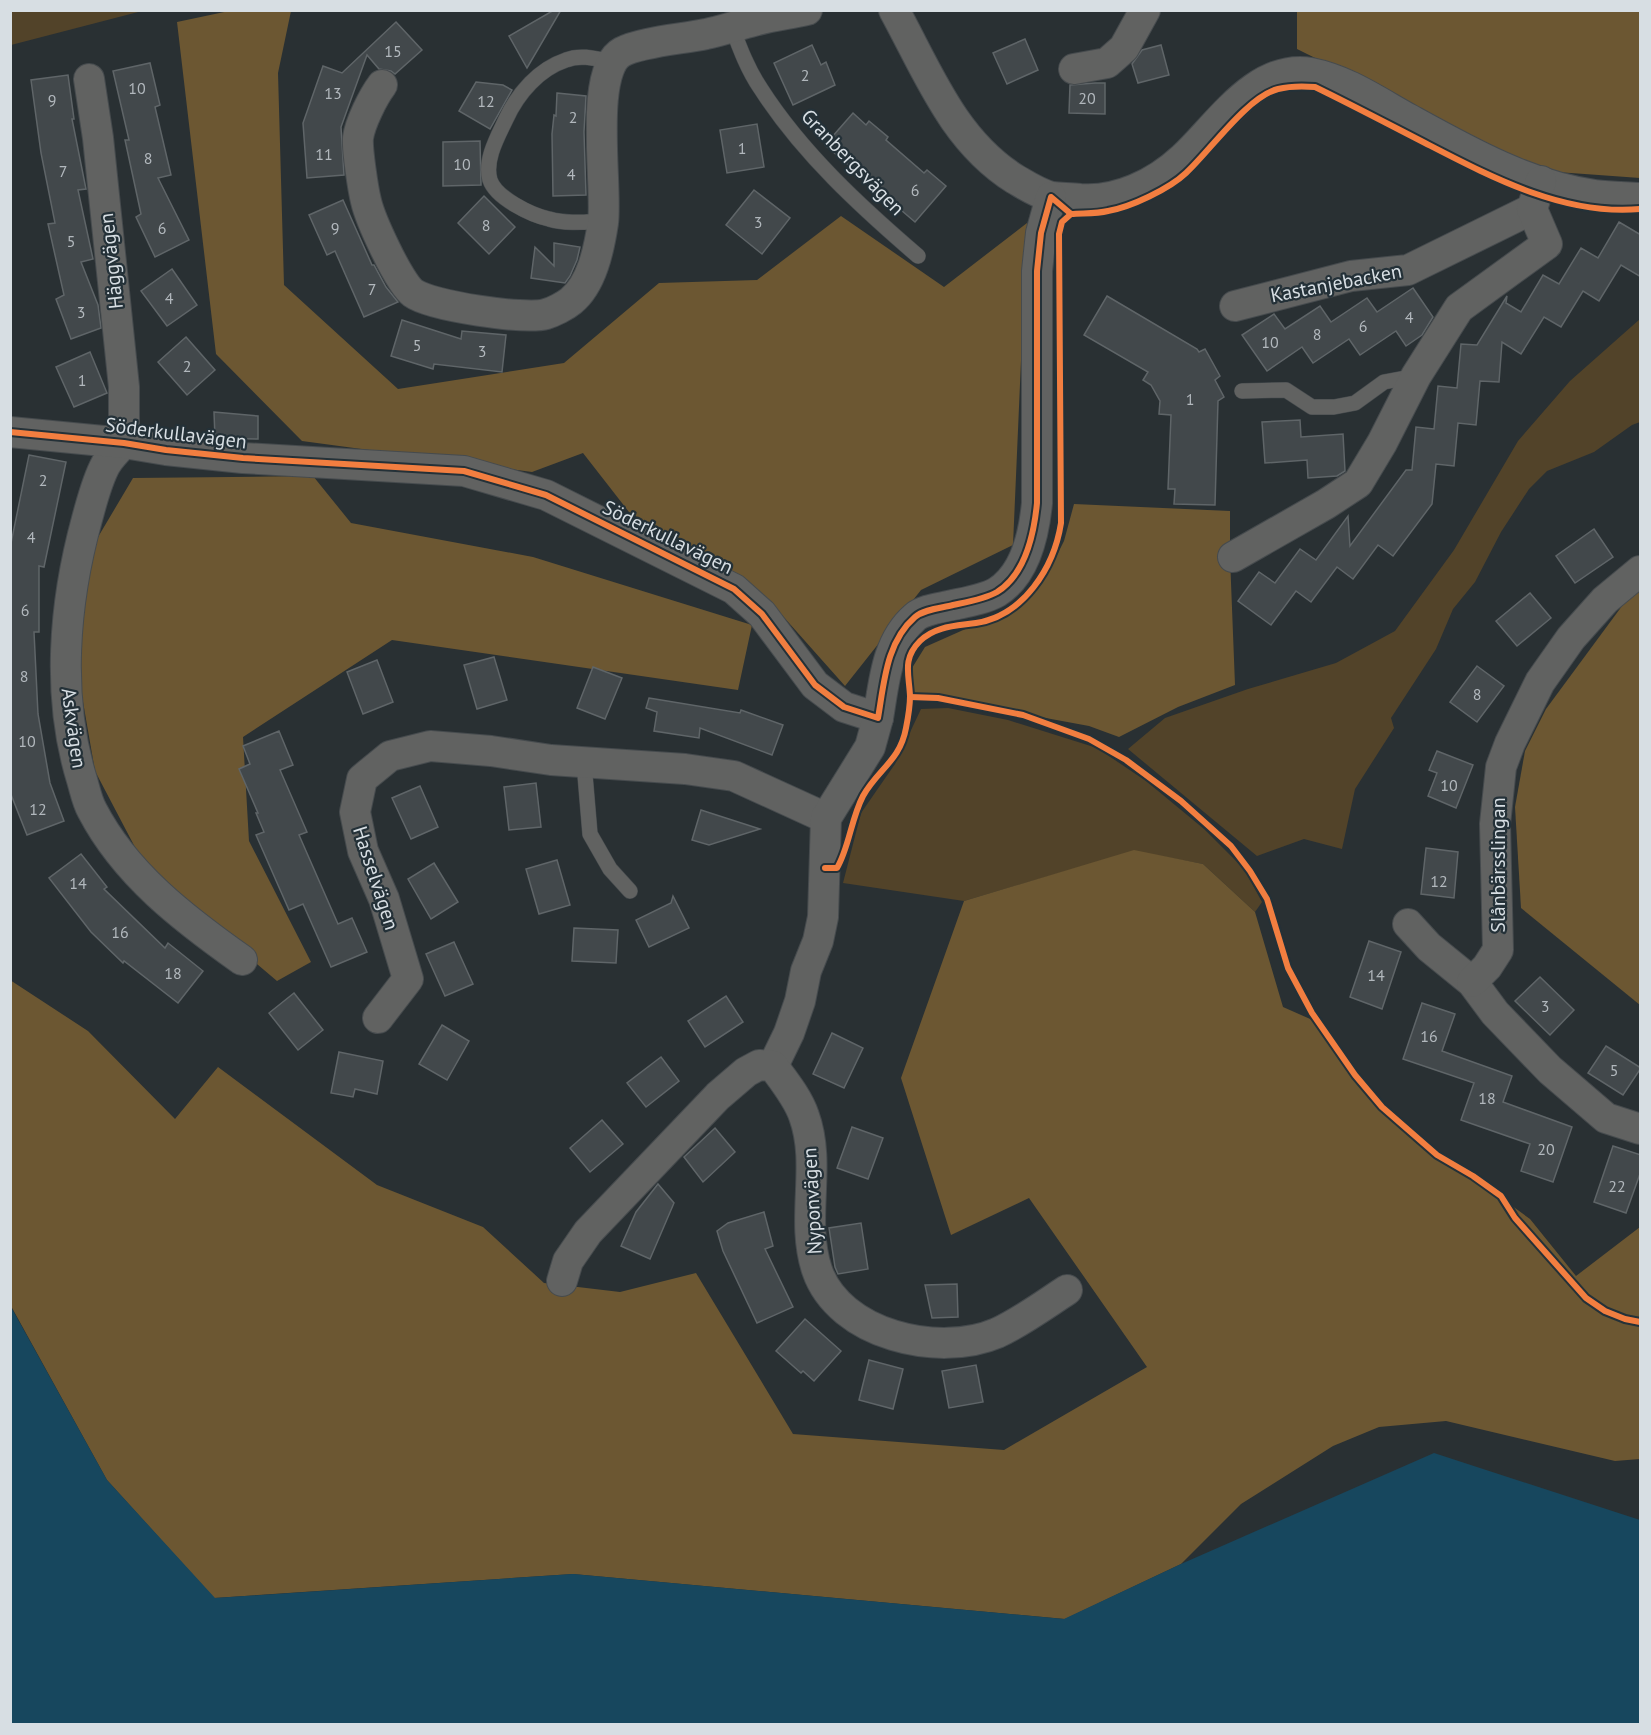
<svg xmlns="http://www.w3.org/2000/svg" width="1651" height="1735" viewBox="0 0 1651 1735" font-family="'PT Sans',sans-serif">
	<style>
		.green { fill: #524329 }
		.forest { fill: #6c5732 }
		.water { fill: #17475e }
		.building { fill: #42484b; stroke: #5f6568; stroke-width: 1.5 }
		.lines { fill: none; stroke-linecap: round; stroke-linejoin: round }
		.lane-casing { stroke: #464b4e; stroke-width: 16 }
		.street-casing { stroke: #464b4e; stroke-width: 32 }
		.lane { stroke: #616261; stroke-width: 15 }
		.street { stroke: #616261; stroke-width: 30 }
		.cycleway-casing { stroke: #243138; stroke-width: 10 }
		.cycleway { stroke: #f27e40; stroke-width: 6 }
		.labels { text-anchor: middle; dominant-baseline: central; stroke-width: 4.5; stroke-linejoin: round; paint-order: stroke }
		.number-label { font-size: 16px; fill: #b2b8bd }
		.street-label { font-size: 20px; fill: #d7dee3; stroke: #243138 }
	</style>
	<rect width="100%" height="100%" fill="#293033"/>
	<g class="green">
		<polygon points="11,10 142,10 142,11 11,45"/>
		<polygon points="1640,319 1640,422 1632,425 1594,452 1547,471 1529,489 1501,532 1475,582 1453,609 1436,649 1391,718 1394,728 1355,789 1342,849 1304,839 1257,856 1128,749 1165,718 1248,689 1336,663 1395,631 1454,550 1518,441 1570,381"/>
		<polygon points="948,708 1008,720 1097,748 1146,781 1204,829 1244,869 1262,902 1255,912 1203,864 1134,851 964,901 843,883 861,813 895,764 921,709"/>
	</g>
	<g class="forest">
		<polygon points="229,11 291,11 278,73 284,285 398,389 564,363 659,283 757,280 841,216 944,287 1027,223 1013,545 921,590 845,686 765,596 629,512 583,453 532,472 302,441 216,354 177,22"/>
		<polygon points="1297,11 1640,11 1640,178 1543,171 1297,49"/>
		<polygon points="313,476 351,523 533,557 752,625 738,690 392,640 243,737 249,841 311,962 277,981 148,872 95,771 78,673 85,559 133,478"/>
		<polygon points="1074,504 1230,511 1230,557 1235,685 1178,707 1119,737 1089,726 938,698 910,697 912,668 925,647 970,627 1010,614 1048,573 1064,541"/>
		<polygon points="1640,588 1640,1005 1521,908 1515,807 1525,751 1546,709 1622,606"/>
		<polygon points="1134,850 1203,864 1255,912 1283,1007 1317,1022 1398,1123 1530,1219 1576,1276 1640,1227 1640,1459 1615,1461 1446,1421 1379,1427 1333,1446 1241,1504 1181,1564 1065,1619 573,1574 214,1598 107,1480 11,1306 10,980 88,1031 175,1119 218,1067 377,1185 483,1227 544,1283 620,1292 696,1273 793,1434 1004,1450 1147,1367 1029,1198 951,1235 901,1078 964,901"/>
	</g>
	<polygon class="water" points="11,1307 107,1480 215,1598 573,1574 1064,1619 1181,1564 1434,1453 1640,1520 1640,1724 11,1724"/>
	<g class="building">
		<polygon points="554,10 561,10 527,68 509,36"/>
		<polygon points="396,22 422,50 395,74 391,71 379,69 367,55 341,127 344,175 307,178 303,123 323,66 342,73"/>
		<polygon points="1025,39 1038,70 1007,84 993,53"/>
		<polygon points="812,45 821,65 826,62 835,85 793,105 774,63"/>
		<polygon points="1161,45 1169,75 1138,83 1132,64 1142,50"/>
		<polygon points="150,63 160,105 155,107 171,175 158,178 189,240 155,257 136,217 141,214 125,140 129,140 113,71"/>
		<polygon points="68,75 74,119 72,119 86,189 78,190 93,259 81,262 98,305 101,328 71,339 56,299 64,295 48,224 55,223 41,153 31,80"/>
		<polygon points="476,82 503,85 512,90 490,129 459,111"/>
		<polygon points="1095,83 1105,83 1105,114 1069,113 1070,85"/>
		<polygon points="557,93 586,96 584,132 586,195 553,196 552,134 554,115 556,116"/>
		<polygon points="853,113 866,125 869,121 888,137 886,140 924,173 927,170 946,186 915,222 825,145"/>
		<polygon points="757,124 764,167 727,173 720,130"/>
		<polygon points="480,141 481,185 443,186 443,142"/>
		<polygon points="754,190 790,218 762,254 726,225"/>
		<polygon points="484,196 515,227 489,254 458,223"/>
		<polygon points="343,200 372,265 374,265 386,287 398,302 364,317 335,251 327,255 309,215"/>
		<polygon points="1619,222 1641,235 1641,277 1621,265 1599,301 1583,291 1561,327 1544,317 1521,354 1502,342 1499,382 1480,381 1476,425 1458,423 1454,466 1436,464 1432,504 1393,556 1378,545 1353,579 1337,567 1311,602 1296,591 1271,625 1238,601 1259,572 1275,583 1300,549 1316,560 1348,516 1350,546 1406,470 1412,470 1416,427 1434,429 1438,386 1457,388 1461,344 1477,345 1507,296 1506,303 1521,312 1543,275 1559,284 1581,248 1598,258"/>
		<polygon points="554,243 580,247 577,260 570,276 565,283 531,278 535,247 554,266"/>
		<polygon points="172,269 197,305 167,326 141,291"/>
		<polygon points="1413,288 1433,317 1422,335 1406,346 1396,331 1360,355 1349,339 1313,363 1302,347 1267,371 1242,335 1274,314 1285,329 1320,306 1331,322 1367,298 1377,312"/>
		<polygon points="1107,296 1197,349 1199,352 1205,349 1220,376 1215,380 1224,397 1218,401 1215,505 1174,504 1175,489 1168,489 1171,415 1159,414 1160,401 1151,385 1143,380 1148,372 1084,335"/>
		<polygon points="402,320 461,339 462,331 506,335 502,372 434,364 433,369 391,356"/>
		<polygon points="186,337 215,370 187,395 158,362"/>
		<polygon points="90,352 107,393 74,407 56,367"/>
		<polygon points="214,412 258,416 258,439 215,438"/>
		<polygon points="1300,420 1301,437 1343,434 1345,471 1337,476 1308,478 1307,460 1265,463 1262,422"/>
		<polygon points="29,455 66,462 44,567 39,566 39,632 34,632 38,714 50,783 64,821 27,835 10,792 10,548"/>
		<polygon points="1594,529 1613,557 1575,583 1556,556"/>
		<polygon points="1530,593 1551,618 1517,646 1496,621"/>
		<polygon points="494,657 507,700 477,709 464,665"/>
		<polygon points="377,660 393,702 363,714 347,672"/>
		<polygon points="1477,666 1504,686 1477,722 1450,702"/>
		<polygon points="593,667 622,678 605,719 577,708"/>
		<polygon points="649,698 740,713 741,710 783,725 772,755 700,728 699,738 654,731 657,712 646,708"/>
		<polygon points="279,731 293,765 280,770 307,832 299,835 338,924 352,918 367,952 331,967 303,904 289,910 256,835 264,832 256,813 258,813 239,769 250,764 243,746"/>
		<polygon points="1437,751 1473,765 1456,808 1428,796 1437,773 1429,770"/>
		<polygon points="536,783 541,827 509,830 504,787"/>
		<polygon points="420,786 438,827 411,839 392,798"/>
		<polygon points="701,810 760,829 709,845 692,840"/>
		<polygon points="1426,848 1458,852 1454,898 1421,894"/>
		<polygon points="81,854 107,887 104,889 165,948 168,943 203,971 178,1003 124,961 123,963 91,932 49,878"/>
		<polygon points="557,860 570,905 539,914 526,869"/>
		<polygon points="434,863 458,902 431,919 408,879"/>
		<polygon points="673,896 689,928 649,947 636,920 671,903"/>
		<polygon points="574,928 618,930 616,963 572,961"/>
		<polygon points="1369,941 1401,952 1382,1009 1350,997"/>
		<polygon points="454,942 473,984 445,996 426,954"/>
		<polygon points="1540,977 1574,1010 1550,1035 1515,1001"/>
		<polygon points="294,993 323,1030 298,1050 269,1013"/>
		<polygon points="726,996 743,1022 705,1047 688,1021"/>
		<polygon points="1422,1003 1455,1014 1442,1051 1512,1076 1503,1102 1572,1127 1553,1182 1521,1171 1530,1144 1461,1120 1474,1083 1403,1059"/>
		<polygon points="442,1025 469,1041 447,1080 419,1064"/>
		<polygon points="832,1033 863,1048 844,1088 813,1074"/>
		<polygon points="1606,1046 1641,1068 1623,1095 1588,1073"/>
		<polygon points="339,1052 383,1061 377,1094 355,1089 353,1097 331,1093"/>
		<polygon points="661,1057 679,1081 646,1107 627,1083"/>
		<polygon points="602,1120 623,1144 590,1172 570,1148"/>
		<polygon points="852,1127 883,1138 868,1179 837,1168"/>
		<polygon points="715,1128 735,1152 703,1182 684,1157"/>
		<polygon points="1613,1146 1641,1155 1641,1171 1626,1213 1594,1202"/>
		<polygon points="658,1184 674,1203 650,1259 621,1246 636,1212"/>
		<polygon points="764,1212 773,1246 765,1249 793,1307 757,1323 723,1251 717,1231 728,1223"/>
		<polygon points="861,1223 868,1269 838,1274 835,1267 829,1228"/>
		<polygon points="957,1284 958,1317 932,1318 925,1285"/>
		<polygon points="805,1319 841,1351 814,1381 803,1371 801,1373 776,1351"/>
		<polygon points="869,1360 903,1369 893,1409 859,1400"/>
		<polygon points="976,1365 983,1402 949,1408 942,1371"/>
	</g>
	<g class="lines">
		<defs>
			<g id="lane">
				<path d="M732 27C740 49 748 70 761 89 802 153 861 207 918 256"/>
				<path d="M603 221C585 222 566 224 549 219 531 215 496 198 490 180 484 160 498 136 506 119 518 93 539 69 566 60 581 54 597 59 611 62"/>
				<polyline points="1242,391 1286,390 1312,407 1334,407 1355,403 1384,382 1416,376"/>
				<polyline points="584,763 590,834 610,869 630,891"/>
			</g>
			<g id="street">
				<path d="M894 10C928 72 953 140 1015 179 1027 186 1039 194 1052 197 1061 198 1071 198 1080 199 1117 202 1155 184 1183 158 1217 127 1256 63 1311 73 1347 80 1378 102 1409 119 1467 151 1529 186 1595 195 1610 197 1626 197 1640 198"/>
				<polyline points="1074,69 1107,63 1124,48 1145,10"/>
				<path d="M89 79 98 138 124 387V443C118 449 111 456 106 464 97 480 92 501 87 519 64 603 56 696 82 780 85 790 87 801 92 810 125 874 184 919 242 960"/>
				<path d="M382 85C373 97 360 123 358 138 357 149 363 189 366 201 370 219 399 283 413 293 431 306 525 320 546 314 553 312 565 306 571 301 592 284 599 249 603 223 608 189 588 70 622 52 640 42 683 39 706 34 722 31 738 25 754 21 771 16 790 14 807 10"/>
				<polyline points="1235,306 1351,276 1408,270 1532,209"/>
				<path d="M10 432 124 443 166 450 243 458 464 471 546 495 734 589 762 614 815 685 844 707 878 718C884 684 886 642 915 617 924 609 942 608 953 605 967 602 985 599 997 592 1026 574 1034 534 1037 503V271L1041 233 1051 197"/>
				<polyline points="1233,557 1326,504 1358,483 1382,443 1416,376 1459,308 1547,244 1532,209 1541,181"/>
				<polyline points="1408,924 1429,947 1472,982 1495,1013 1550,1070 1606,1118 1640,1129"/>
				<polyline points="1472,982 1487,967 1498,950 1495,824 1501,767 1510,743 1540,682 1571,638 1605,600 1640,571"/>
				<polyline points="378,1018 408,979 384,899 363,851 355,812 362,779 390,756 430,746 491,751 551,760 685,769 734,776 826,818"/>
				<polyline points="773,1066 789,1033 800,1001 806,971 818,941 823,917 826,818 870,747 878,718"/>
				<path d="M562 1281 568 1261 588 1232 718 1096 746 1072 759 1065 773 1066C784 1081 798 1098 804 1116 822 1166 800 1219 817 1270 839 1335 939 1358 997 1333 1021 1322 1044 1305 1067 1290"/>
			</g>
		</defs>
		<use href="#lane" class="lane-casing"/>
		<use href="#street" class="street-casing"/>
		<use href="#lane" class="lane"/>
		<use href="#street" class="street"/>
		<defs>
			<g id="cycleway">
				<path d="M10 432 124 443 166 450 243 458 464 471 546 495 734 589 762 614 815 685 844 707 878 718C884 684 886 642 915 617 924 609 942 608 953 605 967 602 985 599 997 592 1026 574 1034 534 1037 503V271L1041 233 1051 197 1071 214C1083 213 1096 214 1108 211 1131 207 1169 189 1186 173 1210 151 1247 97 1278 89 1290 86 1303 86 1315 87 1352 105 1388 124 1425 143 1491 177 1564 216 1640 209"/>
				<polyline points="910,697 938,698 1023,715 1089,739 1126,760 1181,801 1231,846 1250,871 1267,899 1288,968 1312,1013 1355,1075 1382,1107 1437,1155 1473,1176 1501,1196 1515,1218 1586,1298 1605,1311 1625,1319 1640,1322"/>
				<path d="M825 868H837C849 848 851 819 863 796 878 769 900 761 906 728 908 718 910 706 910 696 909 674 902 659 920 641 935 626 956 626 976 623 1023 616 1054 568 1061 523L1059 234 1062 222 1071 214"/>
			</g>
		</defs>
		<use href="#cycleway" class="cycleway-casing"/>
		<use href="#cycleway" class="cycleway"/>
	</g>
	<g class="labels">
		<g class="number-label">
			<text x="393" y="51">15</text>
			<text x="805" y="75">2</text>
			<text x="137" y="88">10</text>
			<text x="333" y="93">13</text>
			<text x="1087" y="98">20</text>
			<text x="52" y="100">9</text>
			<text x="486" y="101">12</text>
			<text x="573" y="117">2</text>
			<text x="742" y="148">1</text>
			<text x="324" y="154">11</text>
			<text x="148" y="158">8</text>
			<text x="462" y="164">10</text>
			<text x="63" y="171">7</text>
			<text x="571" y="174">4</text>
			<text x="915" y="190">6</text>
			<text x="758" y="222">3</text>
			<text x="486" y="225">8</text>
			<text x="162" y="228">6</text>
			<text x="335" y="228">9</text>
			<text x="71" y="241">5</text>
			<text x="372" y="289">7</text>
			<text x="169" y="298">4</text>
			<text x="81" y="312">3</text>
			<text x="1409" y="317">4</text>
			<text x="1363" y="326">6</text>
			<text x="1317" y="334">8</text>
			<text x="1270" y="342">10</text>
			<text x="417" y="345">5</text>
			<text x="482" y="351">3</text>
			<text x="187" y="366">2</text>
			<text x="82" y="380">1</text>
			<text x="1190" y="399">1</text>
			<text x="43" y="480">2</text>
			<text x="31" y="537">4</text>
			<text x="25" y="610">6</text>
			<text x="24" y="676">8</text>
			<text x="1477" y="694">8</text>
			<text x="27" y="741">10</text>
			<text x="1449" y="785">10</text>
			<text x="38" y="809">12</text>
			<text x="1439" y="881">12</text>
			<text x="78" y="883">14</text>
			<text x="120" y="932">16</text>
			<text x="173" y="973">18</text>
			<text x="1376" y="975">14</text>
			<text x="1545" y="1006">3</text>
			<text x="1429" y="1036">16</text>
			<text x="1614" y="1070">5</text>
			<text x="1487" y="1098">18</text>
			<text x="1546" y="1149">20</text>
			<text x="1617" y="1186">22</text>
		</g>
		<g class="street-label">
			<text transform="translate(853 162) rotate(46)">Granbergsvägen</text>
			<text transform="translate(111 261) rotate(-96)">Häggvägen</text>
			<text transform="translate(1336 283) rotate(-11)">Kastanjebacken</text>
			<text transform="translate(176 433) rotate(7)">Söderkullavägen</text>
			<text transform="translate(668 537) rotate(26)">Söderkullavägen</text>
			<text transform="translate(74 728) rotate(82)">Askvägen</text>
			<text transform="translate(1498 865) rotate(-90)">Slånbärsslingan</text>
			<text transform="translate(376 878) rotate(72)">Hasselvägen</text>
			<text transform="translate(812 1201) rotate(-93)">Nyponvägen</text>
		</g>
	</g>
	<rect width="1651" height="1735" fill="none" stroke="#d7dee3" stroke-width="24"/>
</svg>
